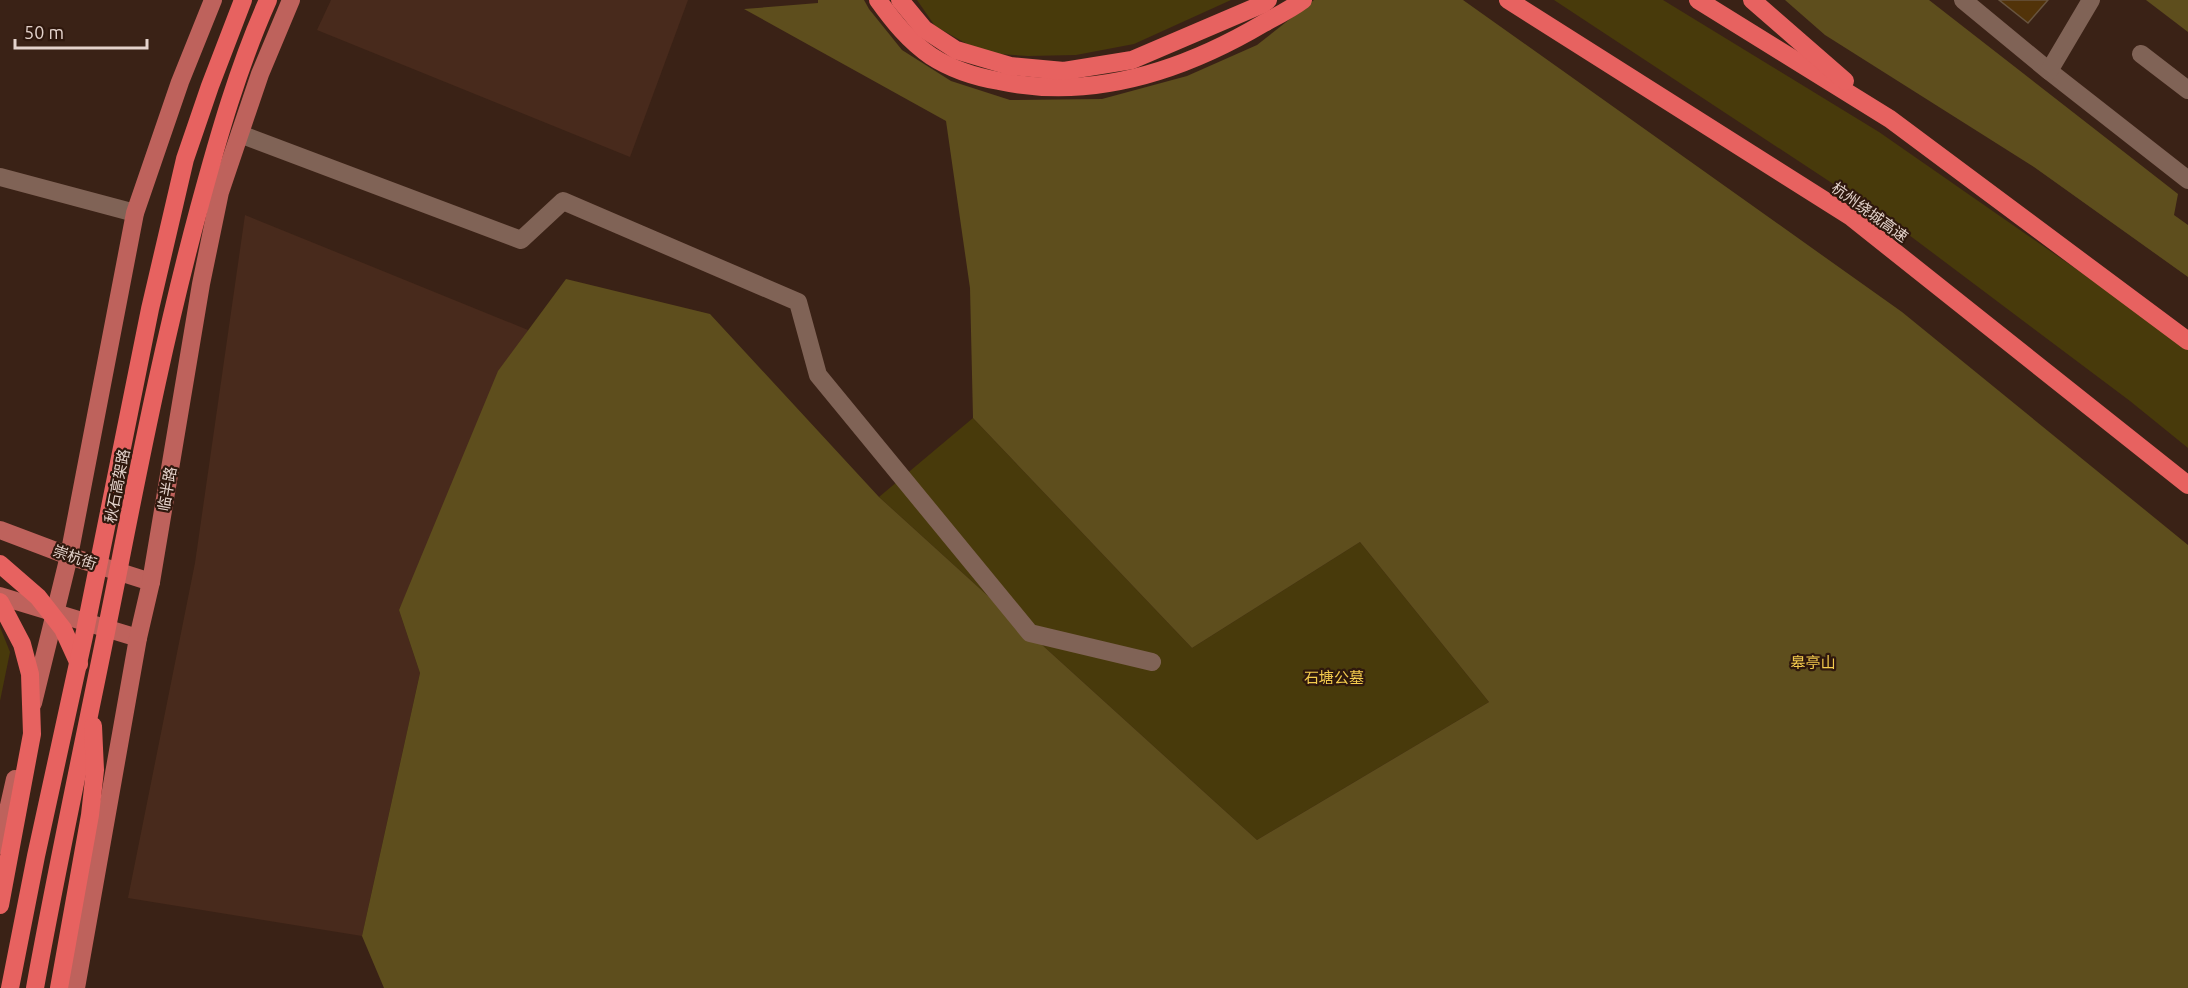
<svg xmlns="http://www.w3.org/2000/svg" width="2188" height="988" viewBox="0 0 2188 988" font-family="Ubuntu,'Noto Sans SC',sans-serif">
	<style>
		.built { fill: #482a1c }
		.green { fill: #483a0b }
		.forest { fill: #5e4e1d }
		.building { fill: #523309; stroke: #68543f; stroke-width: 1.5 }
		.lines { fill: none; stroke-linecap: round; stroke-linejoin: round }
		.minor { stroke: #806356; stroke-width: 18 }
		.major { stroke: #be625c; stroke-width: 18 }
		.highway { stroke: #e76260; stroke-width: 18 }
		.labels { text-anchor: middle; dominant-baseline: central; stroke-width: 4.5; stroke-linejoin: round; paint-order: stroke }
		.street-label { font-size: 15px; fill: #e4d3cc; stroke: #2f180d }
		.park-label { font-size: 15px; fill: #f5cc4e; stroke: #2f180d }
	</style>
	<rect width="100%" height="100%" fill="#3a2216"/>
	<g class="built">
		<polygon points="331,0 688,0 630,157 317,30"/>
		<polygon points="245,215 528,330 399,610 420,673 362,936 128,898 195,563"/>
	</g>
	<g class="green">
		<polygon points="917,0 1231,0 1134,44 1076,55 1028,56 983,53 935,26"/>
		<polygon points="1554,0 1663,0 1879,132 2128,305 2188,350 2188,448 2130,401 1897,226"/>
		<polygon points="973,418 1192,648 1360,542 1489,702 1257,840 879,497"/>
		<polygon points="0,627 10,652 0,701"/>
	</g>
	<g class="forest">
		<polygon points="818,0 864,0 869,9 902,50 951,81 1010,100 1102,99 1187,76 1257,45 1314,0 1463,0 1902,312 2188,545 2188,988 384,988 362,936 420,673 399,610 498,371 566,279 710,314 879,497 1257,840 1489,702 1360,542 1192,648 973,418 970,288 946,121 744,9 818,3"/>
		<polygon points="1785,0 1929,0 2178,194 2174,215 2188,225 2188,277 2034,167 1825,35"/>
		<polygon points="2146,0 2188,0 2188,32"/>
	</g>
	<polygon class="building" points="1999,0 2048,0 2028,23"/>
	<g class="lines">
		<g class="minor">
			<polyline points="1963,0 2049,71 2188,180"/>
			<polyline points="2141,54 2188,90"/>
			<polyline points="2049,71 2091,0"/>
			<polyline points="240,134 521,240 563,201 798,302 818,375 1030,633 1152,662"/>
			<polyline points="0,177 135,213"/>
		</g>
		<g class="major">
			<polyline points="0,530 69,556 151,582"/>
			<polyline points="0,596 138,638"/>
			<polyline points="33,703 69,556 135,213 180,82 213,0"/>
			<polyline points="0,845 15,779"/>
			<polyline points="76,988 138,638 151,582 201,284 220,192 260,74 291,0"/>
		</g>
		<g class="highway">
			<path d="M878 0C893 21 909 41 931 56 951 69 976 77 999 81 1093 101 1183 71 1264 23 1277 16 1291 9 1303 0"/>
			<polyline points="900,0 924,29 956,50 1010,66 1064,71 1132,60 1263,4 1268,0"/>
			<polyline points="1508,0 1851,217 2188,485"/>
			<polyline points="1698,0 1890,119 2188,341"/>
			<polyline points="1752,0 1845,81"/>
			<polyline points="0,564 38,597 63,629 79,664"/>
			<polyline points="0,602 22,644 30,674 32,734 0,905"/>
			<polyline points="10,988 36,856 84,636 150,309 168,232 185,159 210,86 243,0"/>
			<path d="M35 988C61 844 93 701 121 557 144 440 168 323 199 208 218 138 238 67 268 0"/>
			<polyline points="59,988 90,815 95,770 93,726"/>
		</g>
	</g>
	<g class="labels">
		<g class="street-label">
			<text transform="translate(1870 212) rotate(36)">杭州绕城高速</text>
			<text transform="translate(117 486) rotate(-79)">秋石高架路</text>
			<text transform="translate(167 489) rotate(-80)">临半路</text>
			<text transform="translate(75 557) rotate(19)">崇杭街</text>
		</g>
		<g class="park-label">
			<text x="1813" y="662">皋亭山</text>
			<text x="1334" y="677">石塘公墓</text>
		</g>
	</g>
	<path d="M15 39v9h132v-9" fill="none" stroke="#e4d3cc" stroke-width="3"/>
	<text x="24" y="39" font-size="18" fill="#e4d3cc" stroke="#2f180d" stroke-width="4.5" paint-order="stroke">50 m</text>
</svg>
